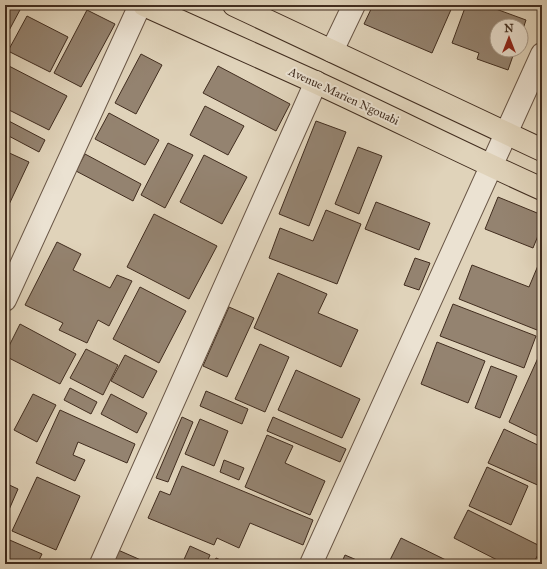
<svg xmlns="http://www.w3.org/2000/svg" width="547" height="569" viewBox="0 0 547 569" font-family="'IM FELL Great Primer',serif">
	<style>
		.building { fill: #948370; stroke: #412d1f }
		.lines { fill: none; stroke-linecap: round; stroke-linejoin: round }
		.street-casing { stroke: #695646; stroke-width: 24 }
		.primary-casing { stroke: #412d1f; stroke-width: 24 }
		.street { stroke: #ebe2d2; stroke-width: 22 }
		.primary { stroke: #e0d3ba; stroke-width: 22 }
		.labels { text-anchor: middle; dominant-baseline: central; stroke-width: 4; stroke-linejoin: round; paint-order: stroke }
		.street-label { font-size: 12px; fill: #412d1f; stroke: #ebe2d2 }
	</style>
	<rect width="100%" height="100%" fill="#e0d3ba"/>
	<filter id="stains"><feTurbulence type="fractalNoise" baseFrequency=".005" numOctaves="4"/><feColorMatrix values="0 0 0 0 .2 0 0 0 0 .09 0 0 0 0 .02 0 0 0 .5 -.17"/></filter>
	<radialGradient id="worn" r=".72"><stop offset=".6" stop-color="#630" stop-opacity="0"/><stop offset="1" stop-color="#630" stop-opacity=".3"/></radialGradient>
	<g class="building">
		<polygon points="5,5 15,5 21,8 5,38"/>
		<polygon points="373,5 453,5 432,53 364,24"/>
		<polygon points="466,5 485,5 526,20 521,35 521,26 497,26 497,50 515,50 508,70 477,59 479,53 452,43"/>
		<polygon points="87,10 115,24 81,87 54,73"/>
		<polygon points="27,16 68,37 50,72 8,51"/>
		<polygon points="141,54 162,65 136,114 115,103"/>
		<polygon points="7,65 67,96 49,130 5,108 5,70"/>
		<polygon points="218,66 290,104 276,131 203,93"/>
		<polygon points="205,106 244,126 228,155 190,135"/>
		<polygon points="109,113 159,140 145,165 95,139"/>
		<polygon points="5,119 45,140 39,152 5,134"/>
		<polygon points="316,121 346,132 309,226 279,214"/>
		<polygon points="168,143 193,155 165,208 141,195"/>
		<polygon points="358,147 382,156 359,214 335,204"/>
		<polygon points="5,151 29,162 5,213"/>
		<polygon points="85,154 141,184 133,201 76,171"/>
		<polygon points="204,155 247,177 222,224 180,202"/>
		<polygon points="498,197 542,215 542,226 533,248 485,229"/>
		<polygon points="376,202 430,223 419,250 365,229"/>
		<polygon points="326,210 361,224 337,284 269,258 280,228 313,241"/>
		<polygon points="154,214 217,246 189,299 127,267"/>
		<polygon points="57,242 81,254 73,270 110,288 117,275 132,281 109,326 98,320 87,343 59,330 63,323 25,305"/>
		<polygon points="542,256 542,332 459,299 472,265 529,287"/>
		<polygon points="415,258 430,263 419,290 404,285"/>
		<polygon points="278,273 327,294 318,313 358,330 341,367 254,328"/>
		<polygon points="140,287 186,311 159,363 113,339"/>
		<polygon points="453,304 536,336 524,368 440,336"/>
		<polygon points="229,307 254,318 227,377 203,366"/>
		<polygon points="20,324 76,354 60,384 5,356 5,354"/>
		<polygon points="437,342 485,361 468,403 421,384"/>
		<polygon points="260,344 289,357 265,412 235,399"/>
		<polygon points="86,349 118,365 103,395 70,378"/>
		<polygon points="542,349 542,433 540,437 509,422"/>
		<polygon points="125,355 157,371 143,398 111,381"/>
		<polygon points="491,366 517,376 500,418 475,408"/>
		<polygon points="296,370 360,399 342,438 278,410"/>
		<polygon points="70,388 97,402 91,414 64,400"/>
		<polygon points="206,391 248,409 242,424 200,406"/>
		<polygon points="33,394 56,405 37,442 14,430"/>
		<polygon points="111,394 147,413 137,433 101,414"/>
		<polygon points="60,410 135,444 127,463 78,442 73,455 85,460 75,481 36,463"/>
		<polygon points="182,417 193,422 168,482 156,478"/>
		<polygon points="273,417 346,449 340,462 267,431"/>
		<polygon points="200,419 228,431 214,466 185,454"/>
		<polygon points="504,429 542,447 542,487 488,463"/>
		<polygon points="267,435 293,446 285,463 325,481 310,515 245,487"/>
		<polygon points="224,460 244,468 239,480 220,472"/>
		<polygon points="182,466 313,520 303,545 250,523 239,548 217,538 214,545 148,518 160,491 170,495"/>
		<polygon points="487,467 528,486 511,525 469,506"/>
		<polygon points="37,477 80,496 56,550 12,531"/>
		<polygon points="5,483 18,489 5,519"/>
		<polygon points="468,510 542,547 533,564 505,564 454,538"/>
		<polygon points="5,538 42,554 37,564 5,564"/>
		<polygon points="401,538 454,564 388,564"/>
		<polygon points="190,546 210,555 206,564 182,564"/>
		<polygon points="118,550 150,564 111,564"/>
		<polygon points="345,555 366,564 341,564"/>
		<polygon points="216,558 230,564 213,564"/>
	</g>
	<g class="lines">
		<defs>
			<g id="street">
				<polyline points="332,51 354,5"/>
				<polyline points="5,300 140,5"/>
				<polyline points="101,564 316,82"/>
				<polyline points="311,564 542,54"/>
			</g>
			<g id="primary">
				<path d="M144 5C201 31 258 56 315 82 391 117 466 155 542 189"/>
				<polyline points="234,5 542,150"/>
			</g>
		</defs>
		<use href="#street" class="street-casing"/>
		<use href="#primary" class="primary-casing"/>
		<use href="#street" class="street"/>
		<use href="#primary" class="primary"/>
	</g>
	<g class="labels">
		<g class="street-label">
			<text transform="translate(344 96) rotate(25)">Avenue Marien Ngouabi</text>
		</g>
	</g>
	<rect width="547" height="569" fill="none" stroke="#e0d3ba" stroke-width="20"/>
	<rect x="6" y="6" width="535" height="557" fill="none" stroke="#412d1f" stroke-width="2"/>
	<rect x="10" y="10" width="527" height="549" fill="none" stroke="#412d1f"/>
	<g transform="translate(509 38)"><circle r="19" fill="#ebe2d2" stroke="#a79a8a"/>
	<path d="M0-3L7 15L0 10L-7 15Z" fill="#8f2418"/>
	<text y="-6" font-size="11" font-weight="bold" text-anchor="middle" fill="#412d1f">N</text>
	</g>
	<rect width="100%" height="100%" filter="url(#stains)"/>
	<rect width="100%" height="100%" fill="url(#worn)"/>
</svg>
